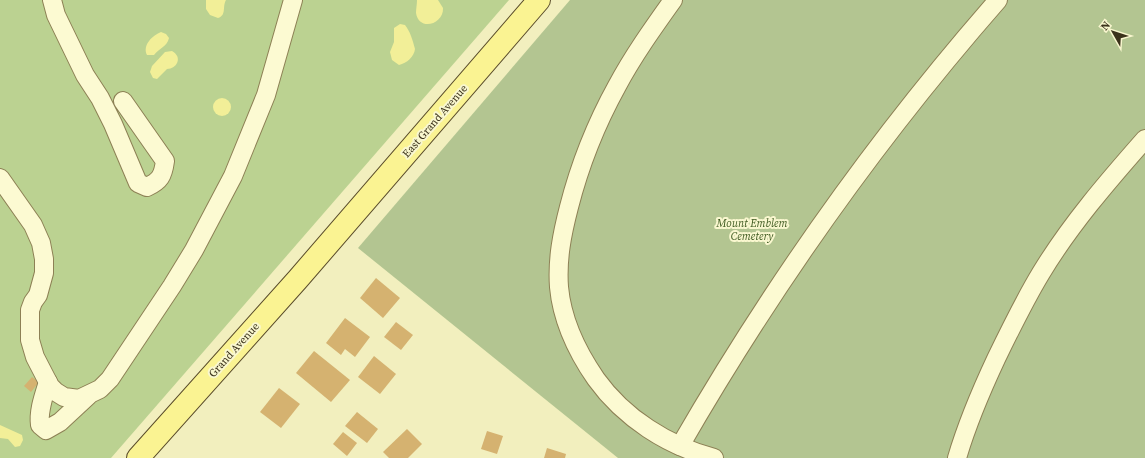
<svg xmlns="http://www.w3.org/2000/svg" width="1145" height="458" viewBox="0 0 1145 458" font-family="'Source Serif 4',serif">
	<style>
		.green { fill: #bbd291 }
		.sand { fill: #f2ef98 }
		.cemetery { fill: #b3c591 }
		.building { fill: #d5b270 }
		.lines { fill: none; stroke-linecap: round; stroke-linejoin: round }
		.minor-casing { stroke: #8d8055; stroke-width: 20 }
		.major-casing { stroke: #5a4c2a; stroke-width: 24 }
		.minor { stroke: #fcfad2; stroke-width: 18 }
		.major { stroke: #faf392; stroke-width: 22 }
		.labels { text-anchor: middle; dominant-baseline: central; stroke-width: 4; stroke-linejoin: round; paint-order: stroke }
		.street-label { font-size: 11px; fill: #3b321b; stroke: #f9f7cf }
		.park-label { font-size: 11px; font-style: italic; fill: #3d591f; stroke: #f9f7cf }
	</style>
	<rect width="100%" height="100%" fill="#f2efbe"/>
	<polygon class="green" points="0,0 509,0 111,458 0,458"/>
	<g class="sand">
		<path d="M206 0H226C222 7 227 15 218 18L210 15 206 9Z"/>
		<path d="M417 0H438L443 8C444 24 419 32 416 13 416 9 417 4 417 0Z"/>
		<path d="M400 24 405 25C410 31 413 41 415 49 414 57 407 63 399 65L392 60 390 52 394 42V28Z"/>
		<path d="M161 32 166 34 169 38C167 47 159 48 154 55H147C142 45 153 35 161 32Z"/>
		<path d="M172 51C183 57 177 69 167 69L157 79 153 78 150 72 152 66 165 52Z"/>
		<circle cx="222" cy="107" r="9"/>
		<polygon points="0,425 22,435 23,440 20,446 15,447 8,439 0,438"/>
	</g>
	<polygon class="cemetery" points="570,0 1145,0 1145,458 618,458 358,248"/>
	<g class="building">
		<polygon points="376,278 400,298 383,318 360,298"/>
		<polygon points="345,318 370,337 355,357 345,349 341,355 326,343"/>
		<polygon points="396,322 413,335 401,350 384,337"/>
		<polygon points="314,351 350,380 331,402 296,373"/>
		<polygon points="374,356 396,374 380,394 358,377"/>
		<polygon points="32,377 39,382 31,392 24,386"/>
		<polygon points="279,388 300,404 281,428 260,412"/>
		<polygon points="357,412 378,429 367,443 345,426"/>
		<polygon points="407,429 422,444 408,458 389,458 383,452"/>
		<polygon points="487,431 503,436 497,454 481,449"/>
		<polygon points="343,432 357,443 347,456 333,444"/>
		<polygon points="547,448 566,454 565,458 544,458"/>
	</g>
	<g class="lines">
		<defs>
			<g id="minor">
				<path d="M52 0 56 15 85 75 100 98 113 124 138 183 147 187C160 181 163 176 165 161L123 101"/>
				<path d="M673 0C653 28 633 56 617 86 596 124 580 164 569 207 562 234 557 259 559 287 562 320 578 353 596 379 624 418 668 446 714 458"/>
				<polyline points="0,178 33,225 41,243 44,259 44,273 38,295 33,302 30,310 30,340 35,357 50,386 56,392 64,397 79,399 100,389 110,379 172,286 194,250 233,176 266,95 293,0"/>
				<path d="M48 382C44 395 38 411 40 425L46 430 60 422 88 396"/>
				<path d="M680 446C771 288 878 137 998 0"/>
				<path d="M957 458C967 424 981 391 996 359 1010 330 1024 301 1041 273 1070 225 1108 181 1145 139"/>
			</g>
			<polyline id="major" points="138,458 298,279 539,0"/>
		</defs>
		<use href="#minor" class="minor-casing"/>
		<use href="#major" class="major-casing"/>
		<use href="#minor" class="minor"/>
		<use href="#major" class="major"/>
	</g>
	<g class="labels">
		<g class="street-label">
			<text transform="translate(435 121) rotate(-49)">East Grand Avenue</text>
			<text transform="translate(234 350) rotate(-48)">Grand Avenue</text>
		</g>
		<g class="park-label">
			<text x="752" y="223">Mount Emblem<tspan x="752" dy="13">Cemetery</tspan></text>
		</g>
	</g>
	<g transform="translate(1113 32) rotate(309)" stroke="#f9f7cf" stroke-width="3" paint-order="stroke">
	<path d="M0-3L7 15L0 10L-7 15Z" fill="#3b321b"/>
	<text y="-6" font-size="11" font-weight="bold" text-anchor="middle" fill="#3b321b">N</text>
	</g>
</svg>
